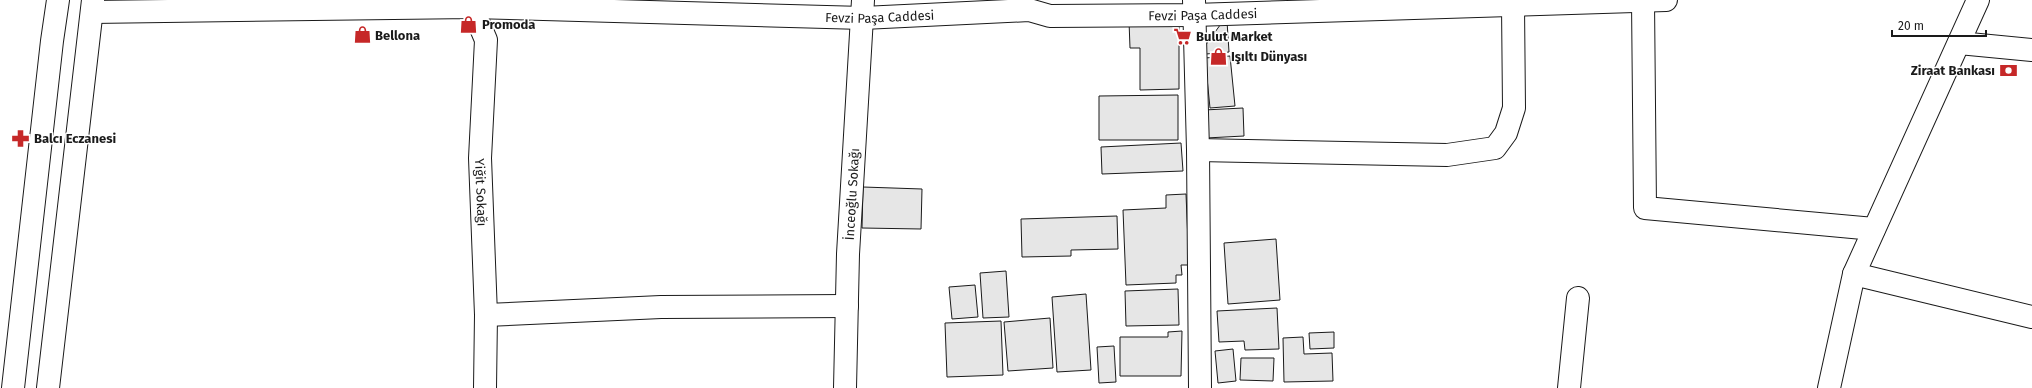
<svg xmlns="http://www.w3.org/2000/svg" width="2032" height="388" viewBox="0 0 2032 388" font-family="'Fira Sans',sans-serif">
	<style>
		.building { fill: #e6e6e6; stroke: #1a1a1a }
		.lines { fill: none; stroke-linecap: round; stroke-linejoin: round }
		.minor-casing { stroke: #1a1a1a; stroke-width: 24 }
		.minor { stroke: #fff; stroke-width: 22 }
		.labels { text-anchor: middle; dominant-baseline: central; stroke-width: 3; stroke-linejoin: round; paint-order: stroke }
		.street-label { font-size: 13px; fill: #1a1a1a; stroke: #fff }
		.poi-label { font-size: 13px; font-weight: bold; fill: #1a1a1a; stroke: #fff; text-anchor: start }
	</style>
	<rect width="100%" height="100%" fill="#fff"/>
	<g class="building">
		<polygon points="1129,21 1179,21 1179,89 1140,90 1140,48 1130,48"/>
		<polygon points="1223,21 1227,21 1229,52 1206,54 1205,46"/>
		<polygon points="1230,56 1235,106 1210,108 1205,58"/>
		<polygon points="1178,95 1178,140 1099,140 1099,96"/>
		<polygon points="1243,108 1244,136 1206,138 1204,110"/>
		<polygon points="1181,143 1183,171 1102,174 1101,147"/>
		<polygon points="863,187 922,189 921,229 862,228"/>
		<polygon points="1186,194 1189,265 1181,265 1182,275 1176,275 1176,283 1126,285 1123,210 1166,208 1166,195"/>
		<polygon points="1117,216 1118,249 1071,250 1071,256 1022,257 1021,219"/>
		<polygon points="1276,239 1280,300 1228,304 1224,243"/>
		<polygon points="1006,271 1009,317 983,318 980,273"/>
		<polygon points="975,285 978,317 952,319 949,287"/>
		<polygon points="1178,289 1179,325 1126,326 1125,291"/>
		<polygon points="1086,294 1091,370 1057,372 1052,297"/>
		<polygon points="1277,308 1279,349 1245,350 1244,341 1219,342 1217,311"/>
		<polygon points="1050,318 1053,368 1008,371 1004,322"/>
		<polygon points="1001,321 1003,375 947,377 945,323"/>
		<polygon points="1182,331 1181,376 1120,376 1120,337 1168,337 1168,332"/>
		<polygon points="1334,332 1334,348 1310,349 1309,333"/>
		<polygon points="1303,337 1304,354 1332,353 1333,381 1284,382 1283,338"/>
		<polygon points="1114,346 1116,382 1099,383 1097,347"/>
		<polygon points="1233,349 1236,381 1218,383 1215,351"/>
		<polygon points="1241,358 1274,358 1273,381 1240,380"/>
	</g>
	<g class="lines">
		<defs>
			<g id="minor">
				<path id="s1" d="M469 0 486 40 480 158 486 315 485 388"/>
				<polyline points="1194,0 1198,150 1200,388"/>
				<polyline points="1643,1 1645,208 1874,229"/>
				<path id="s2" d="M92 12 472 7 863 18 1029 10 1050 16 1194 15 1666 0"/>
				<polyline points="1959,43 2032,50"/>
				<polyline points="1198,150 1447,155 1495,148 1506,133 1514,108 1513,6"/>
				<polyline points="1854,274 2032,317"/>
				<polyline points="486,315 661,307 847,306"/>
				<polyline points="13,388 52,41 58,0"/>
				<polyline points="48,388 93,0"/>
				<path id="s3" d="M845 388 848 254 863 0"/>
				<polyline points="1569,388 1578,298"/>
				<polyline points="1829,388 1854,274 1978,0"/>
			</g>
		</defs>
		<use href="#minor" class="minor-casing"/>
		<use href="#minor" class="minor"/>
	</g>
	<defs>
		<symbol id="shop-bare" viewBox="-9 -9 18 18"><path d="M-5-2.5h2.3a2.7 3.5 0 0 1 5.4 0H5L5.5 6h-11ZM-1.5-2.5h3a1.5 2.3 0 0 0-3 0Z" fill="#c62828" stroke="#fff" stroke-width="2.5" paint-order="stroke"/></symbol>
		<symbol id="supermarket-bare" viewBox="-9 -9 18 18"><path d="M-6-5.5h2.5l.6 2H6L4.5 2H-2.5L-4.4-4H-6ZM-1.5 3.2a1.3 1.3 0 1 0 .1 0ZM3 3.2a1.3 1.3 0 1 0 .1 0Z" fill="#c62828" stroke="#fff" stroke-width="2.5" paint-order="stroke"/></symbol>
		<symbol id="bank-bare" viewBox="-9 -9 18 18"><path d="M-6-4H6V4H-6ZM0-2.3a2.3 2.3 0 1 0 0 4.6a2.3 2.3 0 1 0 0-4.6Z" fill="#c62828" stroke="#fff" stroke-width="2.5" paint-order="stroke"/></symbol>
		<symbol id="pharmacy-bare" viewBox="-9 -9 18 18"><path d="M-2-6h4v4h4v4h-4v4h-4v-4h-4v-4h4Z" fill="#c62828" stroke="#fff" stroke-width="2.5" paint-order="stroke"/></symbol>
	</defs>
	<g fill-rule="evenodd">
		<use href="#shop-bare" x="456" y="12" width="25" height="25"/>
		<use href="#shop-bare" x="350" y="22" width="25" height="25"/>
		<use href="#supermarket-bare" x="1170" y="24" width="25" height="25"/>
		<use href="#shop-bare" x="1206" y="44" width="25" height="25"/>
		<use href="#bank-bare" x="1996" y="58" width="25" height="25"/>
		<use href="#pharmacy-bare" x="8" y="126" width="25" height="25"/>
	</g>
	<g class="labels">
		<g class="street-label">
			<text stroke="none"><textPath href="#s2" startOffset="1112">Fevzi Paşa Caddesi</textPath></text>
			<text stroke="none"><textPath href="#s2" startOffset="788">Fevzi Paşa Caddesi</textPath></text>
			<text stroke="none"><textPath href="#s1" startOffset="196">Yiğit Sokağı</textPath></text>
			<text stroke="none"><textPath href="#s3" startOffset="194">İnceoğlu Sokağı</textPath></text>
		</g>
		<g class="poi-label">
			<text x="482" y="24">Promoda</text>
			<text x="375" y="35">Bellona</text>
			<text x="1196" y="36">Bulut Market</text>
			<text x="1231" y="56">Işıltı Dünyası</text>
			<text x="1995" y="70" text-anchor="end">Ziraat Bankası</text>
			<text x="34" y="138">Balcı Eczanesi</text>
		</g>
	</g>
	<path d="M1892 30v6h94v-6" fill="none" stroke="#1a1a1a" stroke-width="2"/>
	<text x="1898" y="30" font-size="12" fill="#1a1a1a" stroke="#ffffff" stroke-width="3" paint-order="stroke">20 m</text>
</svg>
